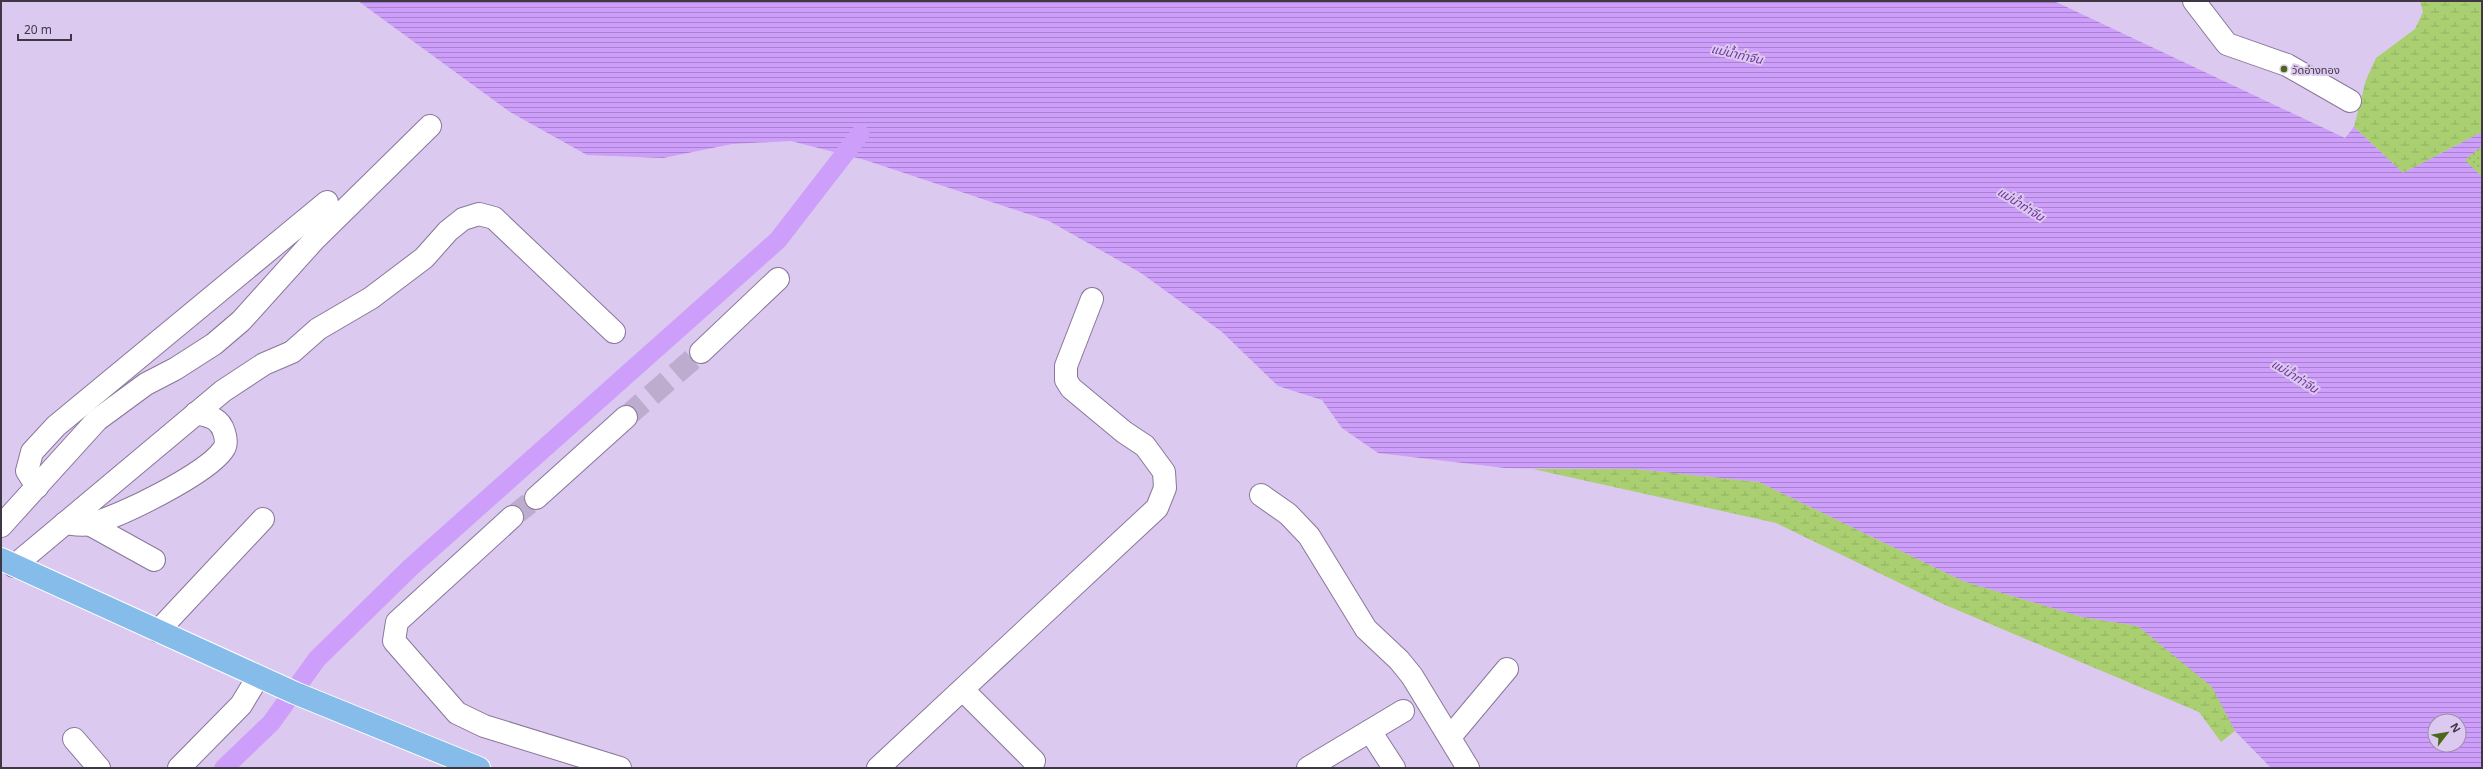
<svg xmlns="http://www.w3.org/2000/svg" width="2483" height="769" viewBox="0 0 2483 769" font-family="'Noto Sans','Noto Sans Thai',sans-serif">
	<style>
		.grass { fill: url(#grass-dots) }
		.wetland { fill: url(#wetland-marsh) }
		.water { fill: url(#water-rules); fill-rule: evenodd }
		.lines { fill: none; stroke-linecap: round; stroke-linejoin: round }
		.canal { stroke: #cd9efa; stroke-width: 19 }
		.minor-tunnel { stroke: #bdaccd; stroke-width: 22; stroke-dasharray: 22 11; stroke-linecap: butt }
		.minor-casing { stroke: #88779a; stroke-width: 24 }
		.major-casing { stroke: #fff; stroke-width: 24 }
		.minor { stroke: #fff; stroke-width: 22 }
		.major { stroke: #85bcea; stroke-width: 22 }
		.poi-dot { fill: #4c671a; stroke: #dcc9ef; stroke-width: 1.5 }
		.labels { text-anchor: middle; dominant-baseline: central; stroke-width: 4; stroke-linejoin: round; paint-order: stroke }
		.poi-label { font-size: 11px; fill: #3f3746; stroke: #dcc9ef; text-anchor: start }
		.water-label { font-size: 12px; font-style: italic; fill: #6f339c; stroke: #dcc9ef }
	</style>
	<defs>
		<pattern id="grass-dots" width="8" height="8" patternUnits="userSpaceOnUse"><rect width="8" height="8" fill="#a9cf71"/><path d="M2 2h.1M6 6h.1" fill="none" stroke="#92b263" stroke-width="1.8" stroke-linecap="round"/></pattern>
		<pattern id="wetland-marsh" width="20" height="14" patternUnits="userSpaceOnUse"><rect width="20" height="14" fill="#a9cf71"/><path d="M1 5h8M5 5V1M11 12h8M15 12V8" fill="none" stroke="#92b263"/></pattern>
		<pattern id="water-rules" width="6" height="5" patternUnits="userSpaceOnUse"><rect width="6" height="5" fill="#cd9efa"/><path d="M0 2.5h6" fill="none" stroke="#a882cc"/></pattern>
	</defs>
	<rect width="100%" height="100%" fill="#dcc9ef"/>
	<polygon class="grass" points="2482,146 2482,177 2464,160"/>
	<g class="wetland">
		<polygon points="2420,1 2482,1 2482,132 2403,173 2354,127 2366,80 2376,58 2415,29 2423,12"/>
		<polygon points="1533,469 1636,469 1759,482 1963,581 2082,617 2138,626 2213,687 2235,731 2221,742 2199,712 1943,604 1776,523"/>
	</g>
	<path class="water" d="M358 1H2054L2345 138 2354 127 2403 173 2482 132V146L2465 160 2482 177V768H2271L2235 731 2212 687 2138 626 2082 617 1963 581 1759 482 1636 469 1505 468 1378 453 1342 428 1322 400 1278 386 1222 332 1141 273 1049 221 865 160 791 141 732 144 663 158 587 155 510 112ZM2435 721H2459V745H2435Z"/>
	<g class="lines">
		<polyline class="canal" points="224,768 271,723 317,659 411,567 778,240 860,134"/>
		<g class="minor-tunnel">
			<polyline points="626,417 701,352"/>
			<polyline points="512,517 536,498"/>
		</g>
		<defs>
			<g id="minor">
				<polyline points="2194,1 2227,44 2287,65 2350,101"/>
				<polyline points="701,352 778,279"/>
				<polyline points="37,487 27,471 32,452 56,426 327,202"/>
				<polyline points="1261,495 1288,514 1309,536 1366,629 1399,660 1412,676 1468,768"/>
				<polyline points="536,498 626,417"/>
				<polyline points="512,517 397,622 394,641 457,713 484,726 620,768"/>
				<path d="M65 523C73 524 82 526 90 524 120 517 206 474 223 450 227 445 226 438 224 432 220 418 209 416 196 413"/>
				<polyline points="89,524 154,560"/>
				<polyline points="1,526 97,420 146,384 175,369 214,344 241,321 314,240 430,126"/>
				<polyline points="14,566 223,391 264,364 292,352 318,329 371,298 424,258 448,231 463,219 479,214 494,218 614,332"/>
				<polyline points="158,631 263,519"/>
				<polyline points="963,690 1034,761"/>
				<polyline points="1370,731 1394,768"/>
				<polyline points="1450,737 1507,669"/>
				<polyline points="74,739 99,768"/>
				<polyline points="179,768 241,705 258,677"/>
				<polyline points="878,768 1157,508 1165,488 1164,472 1145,446 1124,432 1071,388 1066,380 1066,366 1092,299"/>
				<polyline points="1308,768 1403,711"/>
			</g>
			<polyline id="major" points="1,559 295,693 479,768"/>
		</defs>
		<use href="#minor" class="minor-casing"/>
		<use href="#major" class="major-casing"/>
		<use href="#minor" class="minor"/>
		<use href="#major" class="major"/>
	</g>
	<circle class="poi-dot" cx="2284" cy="69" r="4"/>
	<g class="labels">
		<g class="poi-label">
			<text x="2292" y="69">วัดอ่างทอง</text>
		</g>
		<g class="water-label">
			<text transform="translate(1737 54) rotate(13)">แม่น้ำท่าจีน</text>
			<text transform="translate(2021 204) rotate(32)">แม่น้ำท่าจีน</text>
			<text transform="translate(2295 376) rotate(32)">แม่น้ำท่าจีน</text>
		</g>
	</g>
	<rect width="2483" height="769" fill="none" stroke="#3f3746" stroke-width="4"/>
	<g transform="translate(2447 733) rotate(59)"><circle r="19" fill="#dcc9ef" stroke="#9d8fab"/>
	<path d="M0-3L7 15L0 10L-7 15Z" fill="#4c671a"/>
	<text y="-6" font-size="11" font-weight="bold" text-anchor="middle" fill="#3f3746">N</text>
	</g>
	<path d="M18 34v6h53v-6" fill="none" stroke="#3f3746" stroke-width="2"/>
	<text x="24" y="34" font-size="12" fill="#3f3746" stroke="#dcc9ef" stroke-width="3" paint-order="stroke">20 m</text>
</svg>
